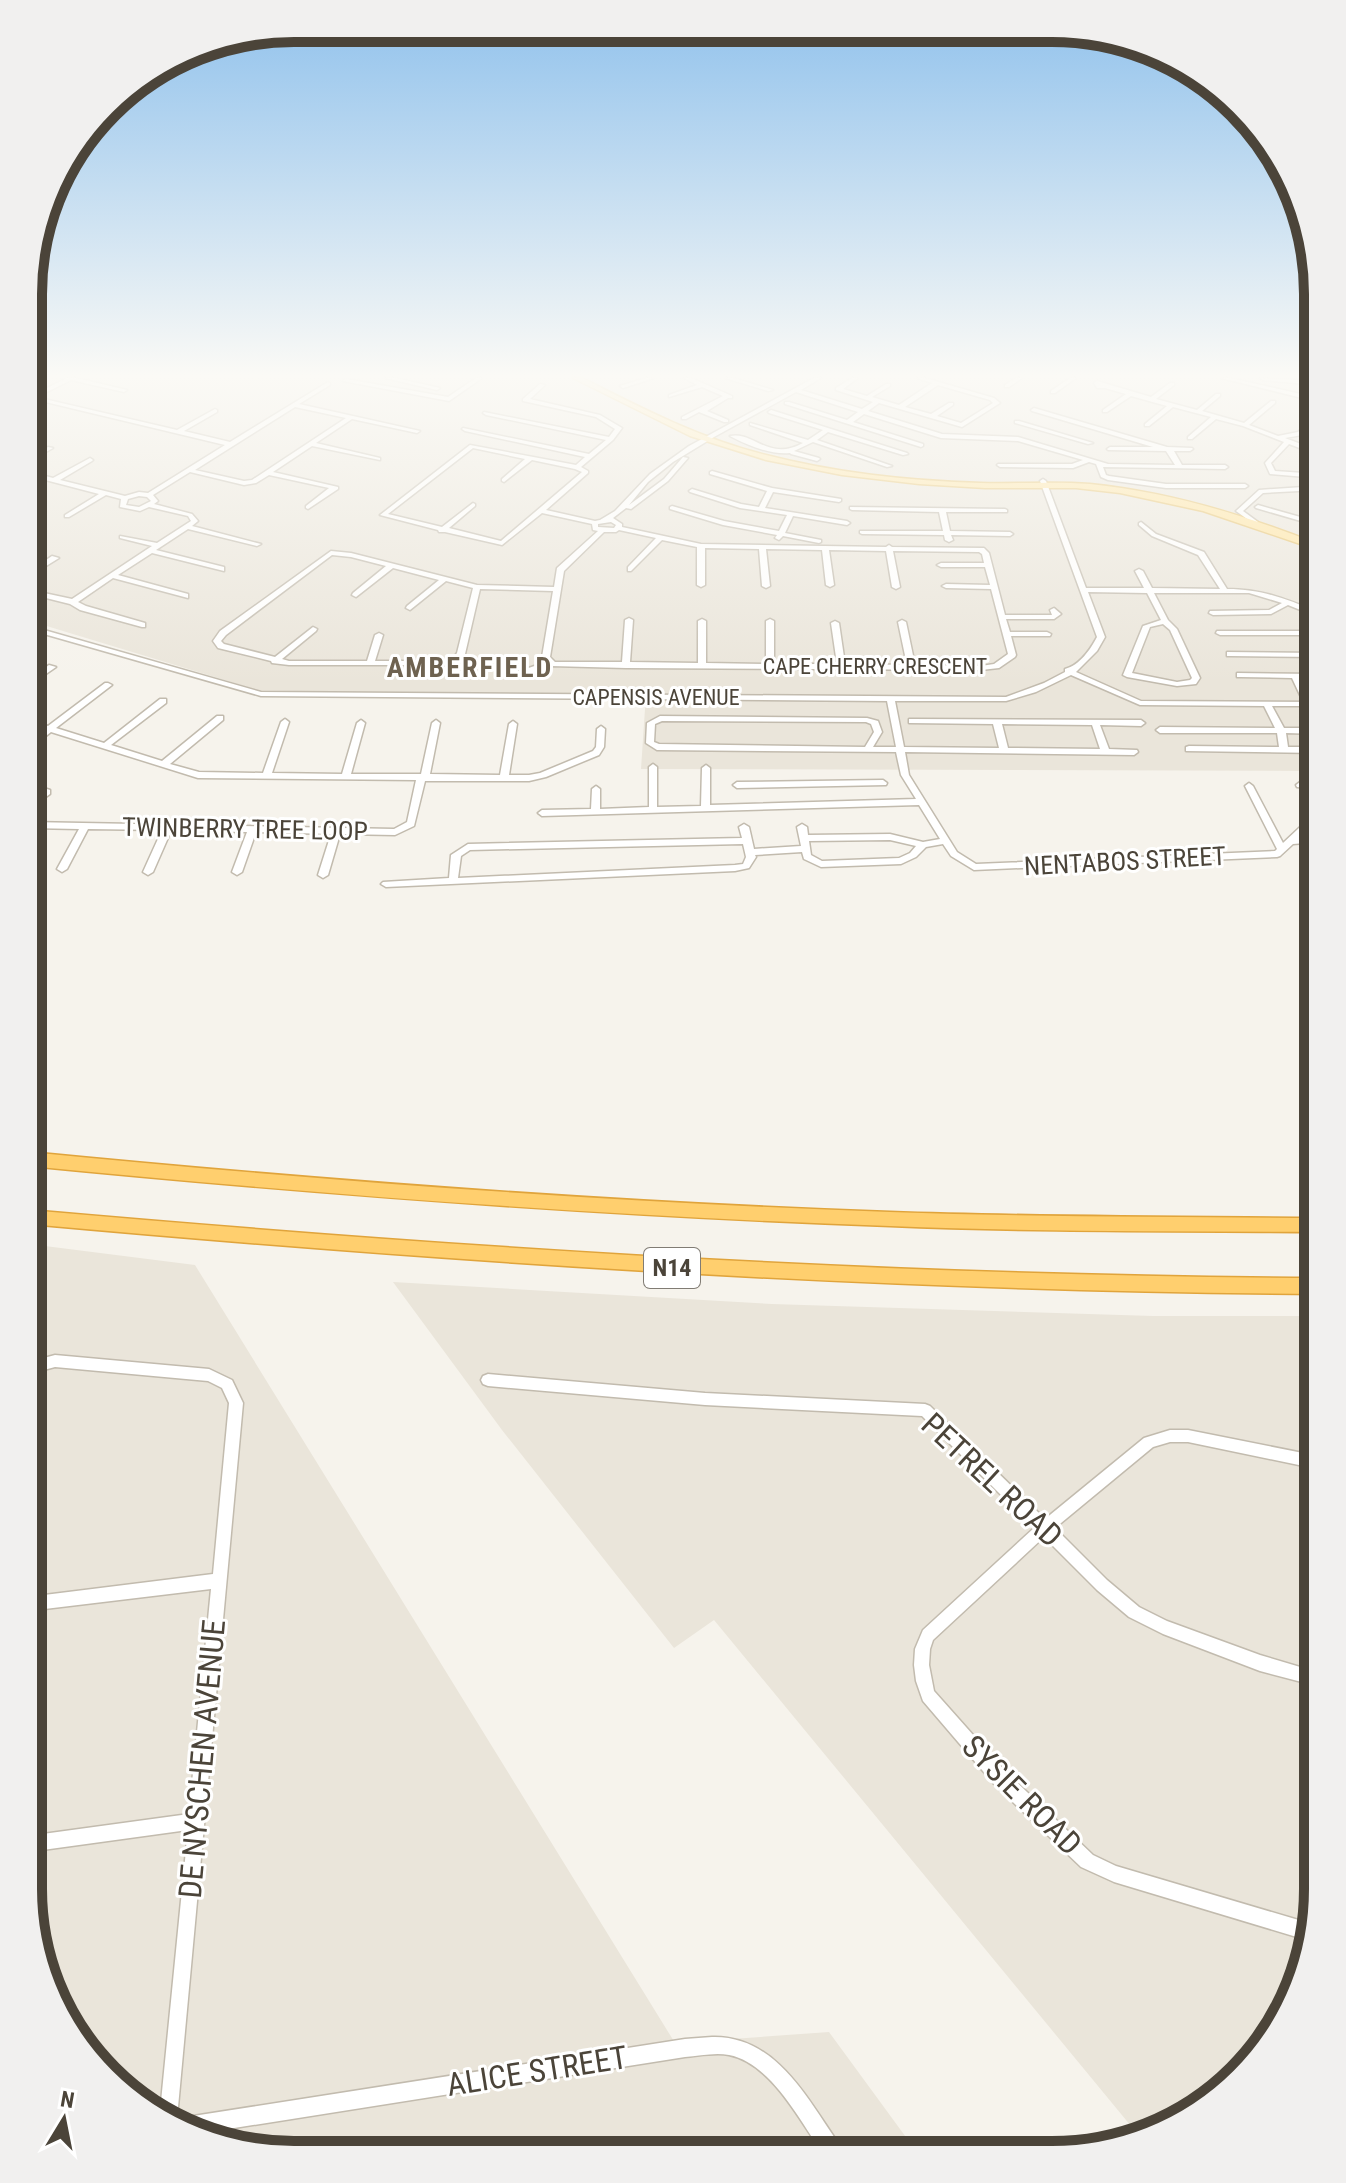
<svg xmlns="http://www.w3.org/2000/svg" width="1346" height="2183" viewBox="0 0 1346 2183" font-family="'Roboto Condensed',sans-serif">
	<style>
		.residential { fill: #eae5da }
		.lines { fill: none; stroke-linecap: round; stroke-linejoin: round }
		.minor-casing { stroke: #c2bbae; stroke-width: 3 }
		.major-casing { stroke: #e6c16a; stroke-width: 3 }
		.highway-casing { stroke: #e0a43c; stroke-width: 3 }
		.minor { fill: #fff; fill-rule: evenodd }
		.major { fill: #ffe39c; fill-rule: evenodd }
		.highway { fill: #ffcf6e; fill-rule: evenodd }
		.labels { text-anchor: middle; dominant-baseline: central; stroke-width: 6; stroke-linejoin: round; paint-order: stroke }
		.far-street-label { font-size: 22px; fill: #4b4439; stroke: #fff }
		.shield { fill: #fff; stroke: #817c74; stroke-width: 2 }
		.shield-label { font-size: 24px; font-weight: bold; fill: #4b4439 }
		.street-label { font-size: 26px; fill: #4b4439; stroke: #fff }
		.far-district-label { font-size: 28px; font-weight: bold; letter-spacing: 2px; fill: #6e6250; stroke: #fff }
		.near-street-label { font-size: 32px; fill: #4b4439; stroke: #fff }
		.rim { fill: none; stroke: #4b4439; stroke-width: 10 }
	</style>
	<rect width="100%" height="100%" fill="#f6f3ec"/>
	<g class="residential">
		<polygon points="30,378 1318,378 1318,771 641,769 646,694 264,692 30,621"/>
		<polygon points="29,1244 195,1265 675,2043 829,2032 919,2155 260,2153 133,2100 48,1990 28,1889"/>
		<polygon points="393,1282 772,1304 1153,1316 1318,1316 1317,1906 1304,1975 1263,2050 1153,2135 1140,2137 714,1620 674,1648 502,1430"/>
	</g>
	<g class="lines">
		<defs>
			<g id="minor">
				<path d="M67 378H76L127 390 124 392 71 380 41 395 40 398 177 430 215 409 217 410V412L184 431 230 442 328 382 330 383V385L299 404 420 431 417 433 352 419 316 443 380 458V460L312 446 273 472 338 487V489L308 509 306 508V506L329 488 269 475 256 483 244 485 190 472 153 495 158 501 154 504 192 514 198 521 192 526 261 544 257 546 188 529 156 550 224 567V571L152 553 118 575 188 594V598L113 578 78 602 86 606 145 623V627H142L80 610 70 604 30 594V590L72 599 152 546 120 538V536L157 543 191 521 188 516 149 507 140 511 120 507 121 499 106 495 69 517H65V515L99 494 30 476V472L53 478 90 458 93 460 92 461 60 480 125 496 139 492 148 493 225 445 33 399 37 393ZM295 407 346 418 252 480 244 481 195 470ZM139 496 147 497 151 501 139 507 126 505 128 499Z"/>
				<polygon points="385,378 395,378 440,388 437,390"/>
				<polygon points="476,378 482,378 449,401 343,381 346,379 448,397"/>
				<polygon points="646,378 654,378 623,388 620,386"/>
				<polygon points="684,378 691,378 732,396 732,398 728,398 707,411 728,420 728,422 724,422 699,412 686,419 682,419 682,417 723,396 702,387 669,397 669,395 697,385"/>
				<polygon points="725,378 733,378 773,390 768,391"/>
				<path d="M814 378H821L801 390 862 409 873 402 836 390V388L852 378H858L843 389 867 396 886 384H890V386L872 397 899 405 932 383 917 378H925L994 398 1000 403 962 427 879 403 868 411 942 434 1018 437 1108 464 1175 465 1166 451 1108 450 1107 449 1110 447H1153L1032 411 1031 410 1034 408 1167 447 1192 448 1193 449 1190 451H1174L1182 465H1225L1228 467 1225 469 1103 467 1106 475 1109 476 1166 484H1245L1248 486 1245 488H1166L1108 480 1101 477 1096 464 1089 462 1073 468 1000 467 997 465 998 464H1072L1083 460 1018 441 941 438 864 414 853 422 923 444V446L921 447 785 404V402H789L847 420 858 412 796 392 714 437 673 462 648 482 629 505 664 479 683 457 688 458 668 481 631 509 626 508 613 518 622 524V527L701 544 886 547 889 545 892 547 984 548 989 553 1005 615H1052L1050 610 1054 608 1061 614 1054 619H1006L1010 632H1047L1051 634 1050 636H1011L1016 655 1015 657 999 668 981 670 626 668 551 666 520 676 516 674 517 672 546 662 542 657 553 591 480 589 465 654 456 665H289L272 663 271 661 218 648 213 641 220 631 331 551 351 553 477 585 554 587 557 568 598 531 593 530 592 524 542 513 502 545 445 532H439L438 530 380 515 470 445 576 465 585 457 465 431 462 429 463 428 589 454 606 440 486 415 483 413 484 412 609 437 615 429 596 417 523 401V399L540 384 545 385 530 399 600 415 622 428 613 440 581 467 588 471V473L546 510 595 521 600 520 615 511 650 474 689 446ZM938 385 990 400 993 403 961 423 937 416 953 405V403H949L931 414 905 407ZM473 448 525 459 502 479V481L504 482 532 460 575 469 582 472 501 541 449 528 475 506V504L473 503 442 527 388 514ZM611 522 616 525 614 528 598 527V524ZM619 530 656 538 628 567V571H631L662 540 697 547V585L701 587 705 585V548L759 549 762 586 766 588 770 586 766 549 822 550 826 585 830 587 834 585 829 550 886 551 892 587 896 589 900 587 893 551 979 552 982 554 984 563H941L937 565 941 567H985L990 585 946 584 942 586 946 588 991 589 1008 654 994 664 981 666 915 665 906 622 902 620 898 622 907 665 845 664 839 623 835 621 831 623 837 664H774V621L770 619 766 621V664L706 663V621L702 619 698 621V663L630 662 633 620 629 618 625 620 622 662H555L550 657 564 571 604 532H616ZM332 555 351 557 386 566 353 593 352 595 356 597 393 568 439 580 407 606 406 608 410 610 446 581 473 588 457 653 451 661H375L383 635 379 633 375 635 367 661H289L282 659 316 631 317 629 313 627 275 657 224 644 221 641 226 635Z"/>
				<polygon points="1016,378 1022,378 1009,387 1005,387 1005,385"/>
				<polygon points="1070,378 1076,378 1055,393 1051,393 1051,391"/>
				<polygon points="1221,378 1230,378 1318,398 1318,402"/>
				<polygon points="1260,378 1318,381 1318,385 1263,380"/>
				<polygon points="1097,381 1151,397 1170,383 1174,383 1174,385 1156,399 1197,410 1216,394 1220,394 1220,396 1202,411 1244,423 1271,401 1275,401 1275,403 1249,425 1278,436 1298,432 1318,415 1318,420 1302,435 1285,438 1306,446 1318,444 1318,448 1305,450 1289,444 1271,463 1275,471 1318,474 1318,478 1270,474 1265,463 1284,442 1243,426 1216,419 1192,439 1188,439 1188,437 1211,417 1173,407 1149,426 1145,426 1145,424 1167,406 1131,396 1107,412 1103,412 1103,410 1126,394 1105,388 1097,388 1094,383"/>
				<path d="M771 410 907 453 908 454 903 455 828 432 817 440 892 466 887 467 813 442 794 451 819 458 820 459 817 461 791 454 790 453C770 455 747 445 730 436 754 431 768 462 803 443L750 425V423L808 440 823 430 769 413 768 412Z"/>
				<polygon points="1015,421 1019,421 1093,443 1088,444 1015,423"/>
				<polygon points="48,447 53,448 30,461 30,456"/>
				<polygon points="712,471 772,488 841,499 841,501 839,502 773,492 765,508 847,521 850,523 847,525 793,516 785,533 821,540 821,542 819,543 783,536 779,540 775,538 777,535 723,525 670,509 670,507 672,506 724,521 779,531 787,515 740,508 690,492 689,491 692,489 741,504 759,507 767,491 710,474 710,472"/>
				<path d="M1043 479 1046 481 1086 588H1144L1135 571 1139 569 1143 571 1152 588 1220 589 1198 555 1152 536 1139 525V523L1141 522 1156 534 1204 552 1227 589C1262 589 1286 599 1318 612V617L1288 605 1271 614 1213 615 1209 613 1210 611 1269 610 1282 603 1249 593H1154L1168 620 1177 629 1200 678 1196 684 1177 686 1127 677 1123 675 1143 626 1161 620 1147 593 1088 592 1105 637 1097 651 1076 672 1141 701 1318 702V706H1272L1284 728H1318V734L1286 733 1288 747H1318V753L1186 751V747L1189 746 1279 747 1277 733H1160L1156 730 1160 727 1275 728 1264 706 1140 705 1071 675 1036 692 1006 701H895L904 747 999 748 993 724 909 723V719H912L1141 720 1145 723 1141 726 1100 725 1109 749 1137 750 1138 752 1134 755 905 752 909 775 957 852 976 864 1275 851 1277 849 1245 786 1249 783 1253 786 1283 843 1315 813 1318 812V820L1300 837 1318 836V842L1293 844 1280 856 1277 857 974 870 951 856 943 844 926 847 916 857 901 864 821 867 804 859 802 852 755 855 756 857 749 868 735 871 386 887 381 884 383 882 449 878 451 855 468 844 742 838 739 827 744 824 749 827 754 849 801 846 797 827 802 824 807 827 808 835 890 834 923 842 940 839 919 805 542 816 538 813 542 810 591 809 592 789 596 786 600 789V809L649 807V767L653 764 657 767V807L701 806 702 768 706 765 710 768V805L916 799 901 775 896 752 657 750 646 743 647 723 660 716 867 718 878 721 882 732 873 747H896L887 701 261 696 30 630V626L261 692 1006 697 1044 683 1065 672V669C1080 665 1090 650 1097 637L1040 481ZM1163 624 1170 630 1192 678 1190 680 1177 682 1132 673 1150 627ZM662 721 866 722 871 724 874 732 865 747 659 744 654 742 655 724ZM1002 724 1092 725 1100 749 1008 748ZM890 840 916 846 910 853 899 858 822 861 811 855 809 841ZM743 844 746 857 743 864 735 865 458 878 461 856 470 850Z"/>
				<polygon points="1318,486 1318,490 1263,493 1243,511 1258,522 1258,524 1254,524 1236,511 1259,490"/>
				<polygon points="1258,505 1318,522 1318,526 1256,508 1255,507"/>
				<polygon points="850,507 1005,509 1007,510 1007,512 946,512 950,531 1010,532 1013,534 1010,536 951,535 953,540 949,542 945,540 944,535 862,534 860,533 860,531 943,531 939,512 852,510 850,509"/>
				<polygon points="52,556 59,558 30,576 30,571"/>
				<polygon points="1311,567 1318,568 1318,573 1311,571"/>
				<polygon points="1217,631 1318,631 1318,635 1220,635 1216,633"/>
				<polygon points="1227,652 1318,653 1318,657 1230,656 1227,656"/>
				<polygon points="49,665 56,667 30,685 30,679"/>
				<polygon points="1237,673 1318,674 1318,678 1300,678 1308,695 1304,697 1300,695 1292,678 1240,677 1237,677"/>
				<polygon points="105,683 108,683 112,685 56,728 104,743 160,699 166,699 166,703 111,745 162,761 217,716 223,716 223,720 170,764 199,772 263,773 281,722 285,719 289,722 272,773 342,774 357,723 361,720 365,723 351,774 421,774 432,723 436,720 440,723 430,774 500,775 509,724 513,721 517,724 509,775 529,775 540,773 593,751 596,747 597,729 601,726 605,729 604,747 599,755 546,777 529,781 425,781 414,826 395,835 340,834 328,875 323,878 318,875 331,834 256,832 242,872 237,875 232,872 247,832 171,831 153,872 148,875 143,872 162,830 88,829 67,869 62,872 57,869 79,829 29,828 29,822 394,829 407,822 416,780 198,778 51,732 33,746 30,746 30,740 43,730 30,726 30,721 48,726"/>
				<polygon points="883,780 887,783 886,785 737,788 733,785 737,782"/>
				<polygon points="1300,782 1318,783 1318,789 1297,787 1296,785"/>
				<polygon points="47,789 50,790 50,794 29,809 29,801"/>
				<polygon points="55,1355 209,1369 232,1380 243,1403 177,2118 160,2112 188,1830 28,1852 28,1836 189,1814 211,1589 28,1611 28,1597 213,1574 229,1403 222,1388 208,1381 55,1367 29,1374 29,1362"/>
				<polygon points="488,1374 705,1393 925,1404 930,1406 1045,1519 1144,1438 1170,1430 1188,1430 1318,1456 1318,1469 1188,1442 1170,1442 1153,1447 1055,1528 1107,1580 1139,1607 1167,1621 1260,1655 1317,1672 1317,1686 1260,1671 1163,1634 1129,1617 1097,1590 1044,1537 933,1640 930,1649 929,1665 934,1691 1006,1772 1093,1855 1116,1866 1312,1924 1314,1925 1310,1941 1114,1882 1081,1867 994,1784 923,1701 916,1681 914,1665 915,1649 923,1630 1034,1528 922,1416 705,1405 488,1386 483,1384 481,1380 483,1376"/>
				<path d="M712 2037C777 2035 809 2102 841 2147L843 2154H823C801 2122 771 2063 729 2055 715 2052 699 2056 685 2057L209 2132 185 2122 186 2118 193 2116 685 2039Z"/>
			</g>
			<path id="major" d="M573 378H582C641 408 701 439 766 455 836 473 909 481 981 483 1018 484 1054 481 1090 484 1169 492 1245 515 1318 544V550L1203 511 1120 493 1076 488H985L919 484 842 475 766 460 690 436Z"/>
			<g id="highway">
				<path d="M29 1152C315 1180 602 1202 890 1212 1032 1217 1175 1217 1318 1218V1232C1175 1231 1032 1232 890 1226 602 1216 315 1194 29 1166Z"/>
				<path d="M29 1210C458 1248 887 1276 1318 1278V1294C886 1291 459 1263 29 1224Z"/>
			</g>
		</defs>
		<use href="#minor" class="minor-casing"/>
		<use href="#major" class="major-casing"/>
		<use href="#highway" class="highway-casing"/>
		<use href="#minor" class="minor"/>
		<use href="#major" class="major"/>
		<use href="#highway" class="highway"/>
	</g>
	<linearGradient id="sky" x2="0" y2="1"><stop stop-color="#8fc1ec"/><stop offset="0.55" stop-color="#fbfaf6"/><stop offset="1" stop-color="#fbfaf6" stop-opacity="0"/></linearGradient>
	<rect width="1346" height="683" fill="url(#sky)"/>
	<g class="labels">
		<g class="far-street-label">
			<text x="875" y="666">CAPE CHERRY CRESCENT</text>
			<text x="656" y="697">CAPENSIS AVENUE</text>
		</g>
		<rect class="shield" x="644" y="1248" width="56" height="40" rx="6"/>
		<g class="shield-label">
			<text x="672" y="1268">N14</text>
		</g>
		<g class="street-label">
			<text transform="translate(245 829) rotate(1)">TWINBERRY TREE LOOP</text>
			<text transform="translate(1125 861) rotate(-3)">NENTABOS STREET</text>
		</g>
		<g class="far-district-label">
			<text x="470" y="667">AMBERFIELD</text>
		</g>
		<g class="near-street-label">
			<text transform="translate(992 1480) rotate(43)">PETREL ROAD</text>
			<text transform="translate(202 1759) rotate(-85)">DE NYSCHEN AVENUE</text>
			<text transform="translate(1022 1795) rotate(45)">SYSIE ROAD</text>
			<text transform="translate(537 2071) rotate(-9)">ALICE STREET</text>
		</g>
	</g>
	<path d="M0 0H1346V2183H0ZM294 42H1052A252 252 0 0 1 1304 294V1889A252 252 0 0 1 1052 2141H294A252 252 0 0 1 42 1889V294A252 252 0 0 1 294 42Z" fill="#f1f0ef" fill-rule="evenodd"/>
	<path class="rim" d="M294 42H1052A252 252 0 0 1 1304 294V1889A252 252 0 0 1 1052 2141H294A252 252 0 0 1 42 1889V294A252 252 0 0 1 294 42Z"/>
	<g transform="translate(64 2119) rotate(10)" stroke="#ffffff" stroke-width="6" paint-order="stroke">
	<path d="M0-6L14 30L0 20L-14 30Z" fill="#4b4439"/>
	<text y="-12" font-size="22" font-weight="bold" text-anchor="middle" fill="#4b4439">N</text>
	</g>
</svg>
